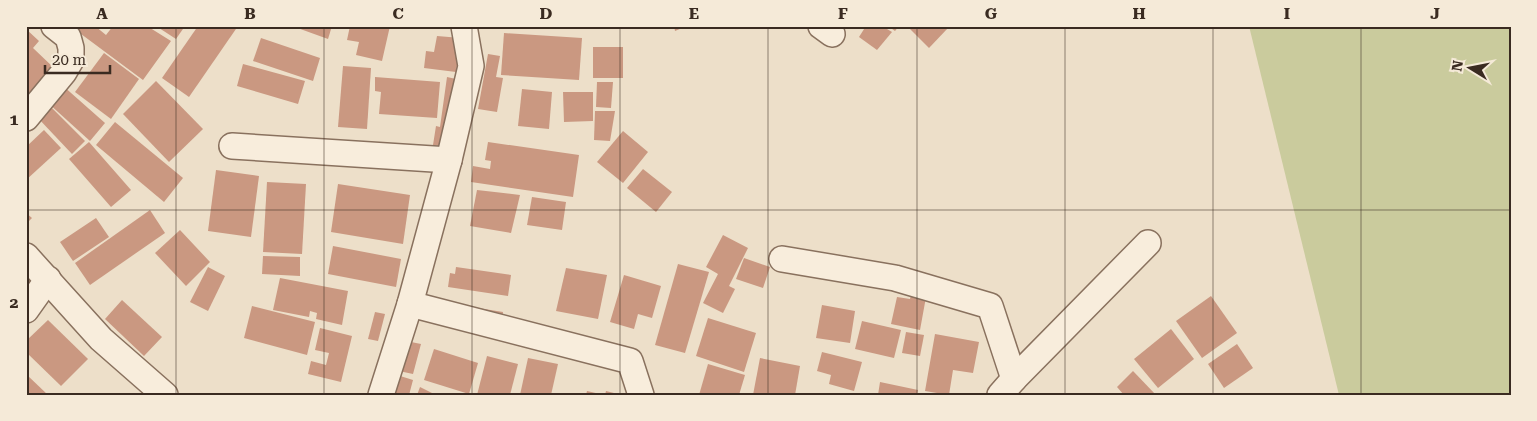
<svg xmlns="http://www.w3.org/2000/svg" width="1537" height="421" viewBox="0 0 1537 421" font-family="'Roboto Serif',serif">
	<style>
		.green { fill: #cacb9d }
		.building { fill: #ca9881 }
		.lines { fill: none; stroke-linecap: round; stroke-linejoin: round }
		.street-casing { stroke: #89715e; stroke-width: 28 }
		.street { stroke: #f8eddc; stroke-width: 25 }
		.grid { fill: none; stroke: #3a2b21; stroke-width: 1; stroke-opacity: 0.55 }
		.neatline { fill: none; stroke: #3a2b21; stroke-width: 2 }
		.grid-label { font-size: 16px; text-anchor: middle; font-weight: bold; fill: #3a2b21 }
	</style>
	<rect width="100%" height="100%" fill="#eddfc9"/>
	<polygon class="green" points="1249,26 1511,26 1511,395 1339,395"/>
	<g class="building">
		<polygon points="81,26 95,26 106,35 113,26 147,26 171,41 143,80 77,31"/>
		<polygon points="156,26 185,26 176,39"/>
		<polygon points="198,26 238,26 189,97 162,78"/>
		<polygon points="292,26 332,26 328,39"/>
		<polygon points="350,26 390,26 382,61 356,55 359,42 347,40"/>
		<polygon points="674,26 687,26 675,31"/>
		<polygon points="866,26 882,26 892,32 877,50 859,37"/>
		<polygon points="888,26 899,26 895,31"/>
		<polygon points="907,26 946,26 948,28 929,48"/>
		<polygon points="26,29 39,41 33,48 54,68 28,98 26,97"/>
		<polygon points="504,33 582,38 579,80 501,75"/>
		<polygon points="437,36 461,38 456,72 424,68 426,51 434,52"/>
		<polygon points="261,38 320,58 313,81 253,61"/>
		<rect x="593" y="47" width="30" height="31"/>
		<polygon points="104,53 139,79 111,119 75,92"/>
		<polygon points="488,54 500,56 496,77 503,78 497,112 478,109"/>
		<polygon points="243,64 305,81 298,104 237,86"/>
		<polygon points="343,66 371,68 367,129 338,127"/>
		<polygon points="375,77 440,82 437,118 379,114 381,92 375,91"/>
		<polygon points="447,77 456,79 446,147 433,145 436,126 440,127"/>
		<polygon points="156,81 203,129 169,162 123,114"/>
		<polygon points="597,82 613,82 611,108 596,107"/>
		<polygon points="62,85 105,123 90,141 47,102"/>
		<polygon points="522,89 552,92 549,129 518,126"/>
		<polygon points="563,92 593,92 593,121 564,122"/>
		<polygon points="49,105 85,141 72,154 37,117"/>
		<polygon points="595,111 615,111 610,141 594,140"/>
		<polygon points="115,122 183,178 164,202 96,145"/>
		<polygon points="44,130 61,148 26,180 26,147"/>
		<polygon points="623,131 648,152 623,183 597,162"/>
		<polygon points="89,142 131,190 111,207 69,159"/>
		<polygon points="488,142 579,155 573,197 471,182 473,166 490,169 491,161 485,160"/>
		<polygon points="643,169 672,192 656,212 627,188"/>
		<polygon points="216,170 259,176 251,237 208,231"/>
		<polygon points="267,182 306,184 302,254 263,252"/>
		<polygon points="338,184 410,195 403,244 331,232"/>
		<polygon points="477,190 520,195 511,233 470,226"/>
		<polygon points="532,197 566,202 562,230 527,225"/>
		<polygon points="150,210 165,233 90,285 75,263"/>
		<polygon points="26,213 32,218 26,224"/>
		<polygon points="96,218 109,237 73,261 60,242"/>
		<polygon points="180,230 210,262 186,286 155,253"/>
		<polygon points="723,235 748,248 729,286 735,289 723,313 703,303 718,274 706,267"/>
		<polygon points="333,246 401,259 396,287 328,274"/>
		<polygon points="263,256 300,257 300,276 262,274"/>
		<polygon points="744,258 770,267 763,288 736,279"/>
		<polygon points="678,264 709,272 685,353 655,345"/>
		<polygon points="208,267 225,276 208,311 190,302"/>
		<polygon points="456,267 511,275 508,296 448,287 450,273 455,274"/>
		<polygon points="566,268 607,275 598,319 556,311"/>
		<polygon points="26,274 34,279 26,291"/>
		<polygon points="624,275 661,286 652,318 638,314 634,329 610,322"/>
		<polygon points="280,278 348,291 342,325 316,319 317,313 310,311 309,317 273,310"/>
		<polygon points="911,295 926,297 920,330 891,324 897,297 910,299"/>
		<polygon points="1211,296 1237,333 1202,358 1176,321"/>
		<polygon points="122,300 162,337 144,356 105,319"/>
		<polygon points="822,305 855,311 850,343 816,338"/>
		<polygon points="252,306 315,322 307,355 244,338"/>
		<polygon points="478,308 503,312 502,320 476,316"/>
		<polygon points="375,312 385,314 378,341 368,339"/>
		<polygon points="708,318 756,333 744,372 696,356"/>
		<polygon points="48,320 88,359 61,386 26,352 26,341"/>
		<polygon points="862,321 901,330 894,358 855,349"/>
		<polygon points="320,328 352,336 341,382 308,374 311,361 326,365 329,353 315,350"/>
		<polygon points="1171,329 1194,359 1158,388 1134,359"/>
		<polygon points="906,332 924,335 920,356 902,353"/>
		<polygon points="935,334 979,342 973,373 953,370 949,395 925,391"/>
		<polygon points="406,341 421,344 413,374 399,371"/>
		<polygon points="1237,344 1253,368 1224,388 1208,364"/>
		<polygon points="434,349 478,363 469,394 424,380"/>
		<polygon points="822,352 862,362 854,391 829,384 831,375 817,371"/>
		<polygon points="487,356 518,364 510,395 477,395"/>
		<polygon points="528,358 558,364 551,395 520,395"/>
		<polygon points="760,358 800,366 795,395 753,395"/>
		<polygon points="708,364 745,375 739,395 699,395"/>
		<polygon points="1133,371 1156,395 1124,395 1117,387"/>
		<polygon points="26,374 48,395 26,395"/>
		<polygon points="397,375 413,380 409,395 392,395"/>
		<polygon points="880,382 918,390 917,395 878,395"/>
		<polygon points="420,387 436,395 417,395"/>
		<polygon points="587,391 600,394 600,395 586,395"/>
		<polygon points="606,391 618,394 618,395 605,395"/>
	</g>
	<g class="lines">
		<defs>
			<g id="street">
				<polyline points="821,26 832,34"/>
				<polyline points="26,118 64,72 71,60 71,48 68,37 54,26"/>
				<polyline points="232,146 449,160"/>
				<polyline points="26,256 101,339 165,395"/>
				<polyline points="782,259 895,278 990,306 1014,379"/>
				<polyline points="410,304 630,361 641,395"/>
				<polyline points="26,310 48,279"/>
				<polyline points="381,395 410,304 449,160 471,66 464,26"/>
				<polyline points="1000,395 1014,379 1148,243"/>
			</g>
		</defs>
		<use href="#street" class="street-casing"/>
		<use href="#street" class="street"/>
	</g>
	<path class="grid" d="M176 26V395M324 26V395M472 26V395M620 26V395M768 26V395M917 26V395M1065 26V395M1213 26V395M1361 26V395M26 210H1511"/>
	<rect width="1537" height="421" fill="none" stroke="#f5ead8" stroke-width="55"/>
	<g transform="translate(1470 68) rotate(280)" stroke="#f5ead8" stroke-width="4" paint-order="stroke">
	<path d="M0-4L9 19L0 12L-9 19Z" fill="#3a2b21"/>
	<text y="-8" font-size="14" font-weight="bold" text-anchor="middle" fill="#3a2b21">N</text>
	</g>
	<path d="M45 65v8h65v-8" fill="none" stroke="#3a2b21" stroke-width="2.5"/>
	<text x="52" y="65" font-size="15" fill="#3a2b21" stroke="#f5ead8" stroke-width="4" paint-order="stroke">20 m</text>
	<rect x="28" y="28" width="1482" height="366" class="neatline"/>
	<g class="grid-label">
		<text x="102" y="19">A</text>
		<text x="250" y="19">B</text>
		<text x="398" y="19">C</text>
		<text x="546" y="19">D</text>
		<text x="694" y="19">E</text>
		<text x="843" y="19">F</text>
		<text x="991" y="19">G</text>
		<text x="1139" y="19">H</text>
		<text x="1287" y="19">I</text>
		<text x="1435" y="19">J</text>
		<text x="14" y="125">1</text>
		<text x="14" y="308">2</text>
	</g>
</svg>
